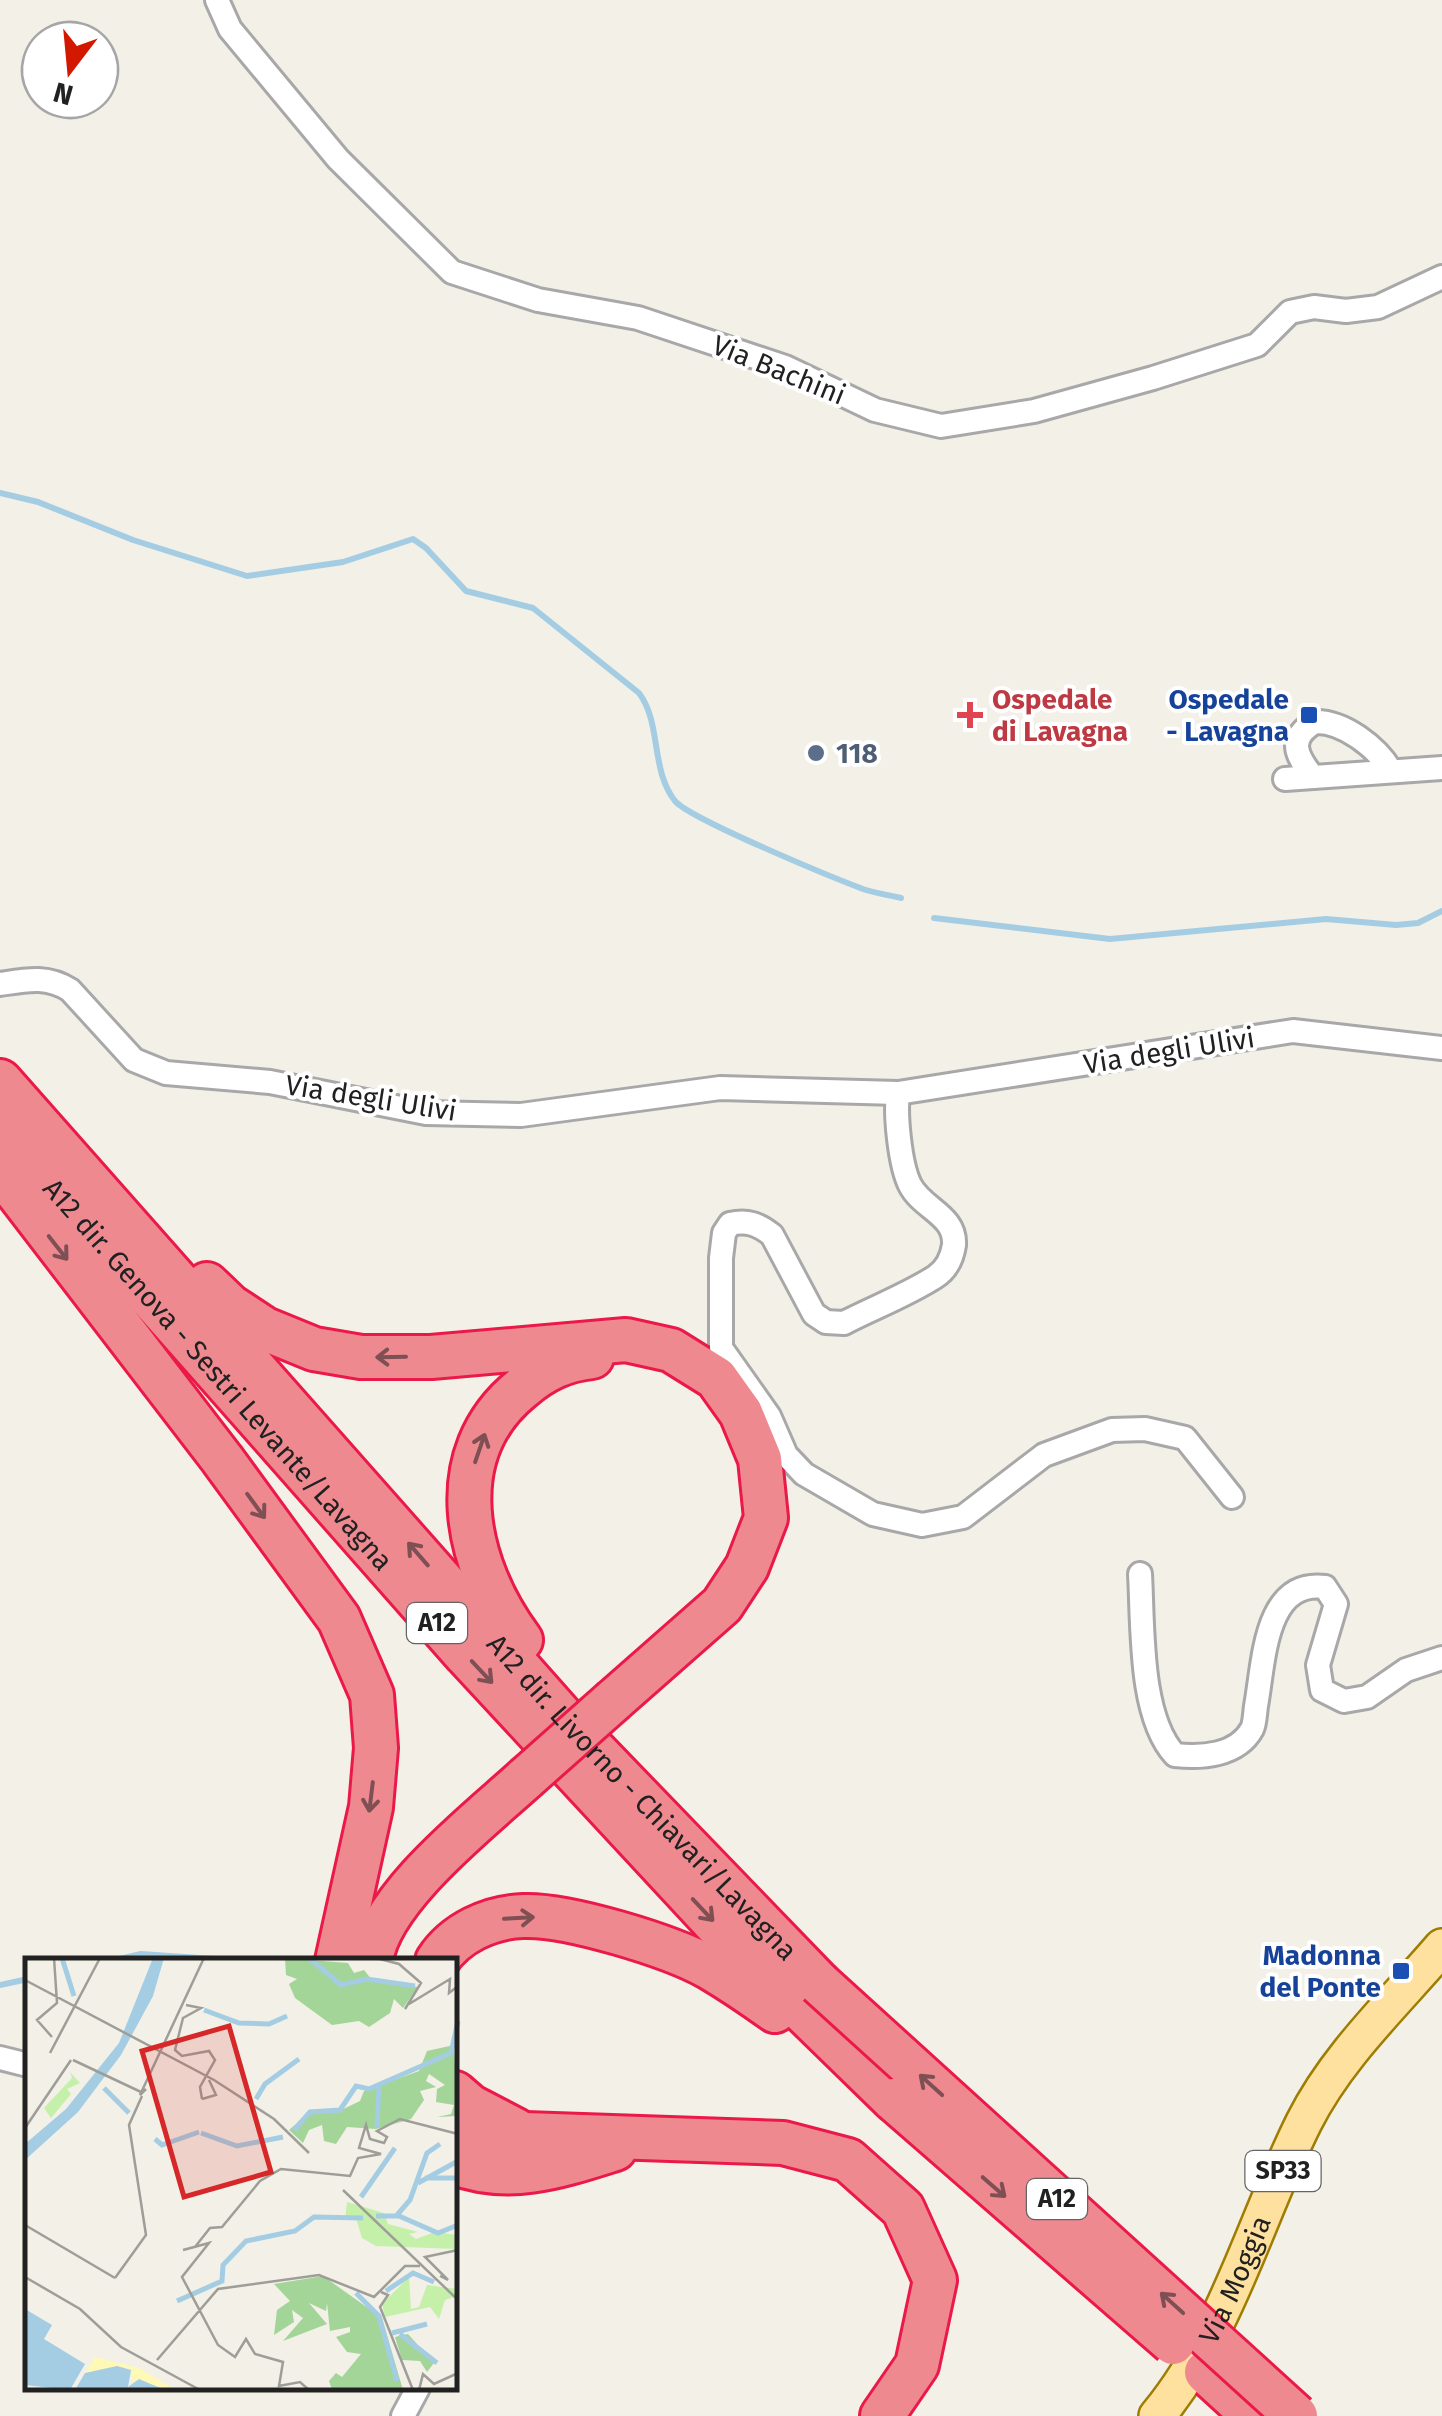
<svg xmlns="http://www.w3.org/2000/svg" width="1442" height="2416" viewBox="0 0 1442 2416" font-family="'Fira Sans',sans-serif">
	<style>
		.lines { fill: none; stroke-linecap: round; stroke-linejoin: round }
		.stream { stroke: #a4cde3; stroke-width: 6 }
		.street-casing { stroke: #a8a8a8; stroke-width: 28 }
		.primary-casing { stroke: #9e7d00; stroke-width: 40 }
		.highway-casing { stroke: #eb1948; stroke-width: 48 }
		.street { stroke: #fff; stroke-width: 22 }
		.primary { stroke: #ffe19f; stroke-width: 35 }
		.highway { stroke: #ef8990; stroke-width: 42 }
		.highway-bridge-casing { stroke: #eb1948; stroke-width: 48; stroke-linecap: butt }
		.highway-bridge { stroke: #ef8990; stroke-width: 42 }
		.oneway { stroke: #7e5053 }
		.health-dot { fill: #e0444e; stroke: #fff; stroke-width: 4 }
		.transit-dot { fill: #1a4fb4; stroke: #fff; stroke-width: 4 }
		.service-dot { fill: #5c6f8a; stroke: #fff; stroke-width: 4 }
		.labels { text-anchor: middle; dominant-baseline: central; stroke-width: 8; stroke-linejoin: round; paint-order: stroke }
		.shield { fill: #fff; stroke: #646464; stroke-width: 2.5 }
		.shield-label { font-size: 25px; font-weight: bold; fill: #212121 }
		.street-label { font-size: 28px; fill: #212121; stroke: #fff }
		.health-label { font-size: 28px; font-weight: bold; fill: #be3a42; stroke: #fff; text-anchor: start }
		.transit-label { font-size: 28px; font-weight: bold; fill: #164399; stroke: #fff; text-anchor: end }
		.service-label { font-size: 28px; font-weight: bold; fill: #4e5e75; stroke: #fff; text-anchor: start }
		.inset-river { fill: none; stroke: #a4cde3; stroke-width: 5 }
		.inset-road { fill: none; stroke: #9e9d98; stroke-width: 2.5 }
		.view { fill: #d62828; fill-opacity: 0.15; stroke: #d62828; stroke-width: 5 }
		.inset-edge { fill: none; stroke: #212121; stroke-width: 5 }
	</style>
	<rect width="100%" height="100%" fill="#f2f0e7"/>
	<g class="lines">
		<g class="stream">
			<path d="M0 493 38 502 133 540 247 576 343 562 413 539 426 548 466 591 533 608 639 693C662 724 650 769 675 801 690 819 834 878 863 889 875 893 888 895 901 898"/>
			<polyline points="934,918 1110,939 1326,919 1396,925 1418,923 1442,911"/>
			<polyline points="111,1961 141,1954 243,1961"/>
			<polyline points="0,1985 28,1979"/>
		</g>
		<defs>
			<g id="street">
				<polyline points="217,0 230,29 338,159 452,272 538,300 638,318 785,367 875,410 941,426 1034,411 1153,378 1257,345 1290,312 1314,307 1346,311 1378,307 1442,277"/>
				<path d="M1313 777C1296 756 1287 738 1315 722 1343 721 1377 747 1391 771"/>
				<polyline points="1285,779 1442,768"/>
				<path d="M0 984C26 980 47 975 70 990L134 1060 166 1073 270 1082 426 1113 521 1115 720 1088 898 1093 1293 1031 1442 1048"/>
				<path d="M898 1093C895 1115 900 1165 910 1185 922 1209 956 1215 954 1245 952 1258 946 1270 935 1277 907 1295 873 1308 844 1323L826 1322 814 1314 772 1235C758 1224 747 1220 730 1224L724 1233 721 1258V1348L769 1416 786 1455 804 1474 873 1514 922 1525 963 1517 1044 1455 1112 1430 1145 1429 1185 1438 1232 1497"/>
				<path d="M1140 1574C1143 1626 1139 1716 1175 1755 1201 1758 1237 1756 1252 1729 1255 1723 1255 1712 1256 1706 1264 1663 1264 1579 1325 1587L1336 1604 1318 1665 1322 1690 1344 1701 1367 1697 1406 1670 1442 1658"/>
				<polyline points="0,2058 28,2065"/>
				<polyline points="403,2416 418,2388"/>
			</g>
			<g id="primary">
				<path id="s1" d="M1157 2416C1228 2330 1255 2220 1304 2122 1337 2056 1395 2002 1442 1947"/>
			</g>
			<g id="highway">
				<path id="s2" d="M0 1081 566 1721 819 1983"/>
				<path id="s3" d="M0 1127 466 1655 736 1946 894 2100"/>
				<polyline points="0,1170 222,1459 339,1619 372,1695 376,1748 371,1807 337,1961"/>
				<polyline points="207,1284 230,1306 265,1329 314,1349 361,1357 431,1357 626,1340 671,1350 716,1378 741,1413 760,1459 766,1518 747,1567 722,1605 614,1700"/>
				<path d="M521 1640C465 1565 440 1454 522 1388 543 1370 564 1360 592 1357"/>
				<path d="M371 1961C379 1898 480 1820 526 1778"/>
				<path d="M437 1961C455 1933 490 1917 523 1916 567 1914 671 1946 710 1968 732 1981 754 1996 775 2011"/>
				<polyline points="455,2093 470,2106 516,2130"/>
				<polyline points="455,2131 468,2137 525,2134 783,2143 848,2160 903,2209 935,2280 917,2365 882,2416"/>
				<path d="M455 2163C510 2184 561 2166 615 2149"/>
				<polyline points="1206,2372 1254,2416"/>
			</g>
		</defs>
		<use href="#street" class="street-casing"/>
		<use href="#primary" class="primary-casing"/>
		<use href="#highway" class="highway-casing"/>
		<use href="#street" class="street"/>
		<use href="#primary" class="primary"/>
		<use href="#highway" class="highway"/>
		<defs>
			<g id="highway-bridge">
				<polyline points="526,1778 614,1700"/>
				<polyline points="819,1983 1296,2416"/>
				<polyline points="894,2100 1173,2343"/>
			</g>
		</defs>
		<use href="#highway-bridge" class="highway-bridge-casing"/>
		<use href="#highway-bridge" class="highway-bridge"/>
	</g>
	<defs><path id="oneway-shaft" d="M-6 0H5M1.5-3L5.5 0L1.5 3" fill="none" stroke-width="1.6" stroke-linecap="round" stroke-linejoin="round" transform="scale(2.5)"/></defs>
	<g class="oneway">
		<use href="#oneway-shaft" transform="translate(58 1248) rotate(52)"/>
		<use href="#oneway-shaft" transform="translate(391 1357) rotate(179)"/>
		<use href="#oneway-shaft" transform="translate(480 1448) rotate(-71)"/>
		<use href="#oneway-shaft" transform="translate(256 1506) rotate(54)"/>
		<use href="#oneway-shaft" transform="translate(418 1554) rotate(-131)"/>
		<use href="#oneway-shaft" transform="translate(482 1672) rotate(47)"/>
		<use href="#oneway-shaft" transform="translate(371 1797) rotate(97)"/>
		<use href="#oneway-shaft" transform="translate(703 1910) rotate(47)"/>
		<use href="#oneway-shaft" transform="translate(519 1918) rotate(-3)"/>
		<use href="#oneway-shaft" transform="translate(931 2085) rotate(-138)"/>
		<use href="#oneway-shaft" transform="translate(994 2187) rotate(41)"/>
		<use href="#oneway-shaft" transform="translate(1172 2303) rotate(-138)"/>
	</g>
	<path class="health-dot" d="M965 700h10v10h10v10h-10v10h-10v-10h-10v-10h10z"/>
	<g class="transit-dot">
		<rect x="1299" y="705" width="20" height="20" rx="5"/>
		<rect x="1391" y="1961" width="20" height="20" rx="5"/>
	</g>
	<circle class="service-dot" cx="816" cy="753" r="10"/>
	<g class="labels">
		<g class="shield">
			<rect x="407" y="1603" width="60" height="40" rx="8"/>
			<rect x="1245.5" y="2151" width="75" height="40" rx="8"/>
			<rect x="1027" y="2179" width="60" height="40" rx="8"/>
		</g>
		<g class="shield-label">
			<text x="437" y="1623">A12</text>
			<text x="1283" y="2171">SP33</text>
			<text x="1057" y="2199">A12</text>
		</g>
		<g class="street-label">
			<text transform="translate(779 370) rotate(22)">Via Bachini</text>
			<text transform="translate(1169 1051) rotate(-9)">Via degli Ulivi</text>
			<text transform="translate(371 1098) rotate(9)">Via degli Ulivi</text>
			<text stroke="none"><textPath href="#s3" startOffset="330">A12 dir. Genova - Sestri Levante/Lavagna</textPath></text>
			<text stroke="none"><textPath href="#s2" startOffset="962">A12 dir. Livorno - Chiavari/Lavagna</textPath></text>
			<text stroke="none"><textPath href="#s1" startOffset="158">Via Moggia</textPath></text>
		</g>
		<g class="health-label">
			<text x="992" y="699">Ospedale<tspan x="992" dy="32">di Lavagna</tspan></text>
		</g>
		<g class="transit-label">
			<text x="1289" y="699">Ospedale<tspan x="1289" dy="32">- Lavagna</tspan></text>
			<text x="1381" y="1955">Madonna<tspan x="1381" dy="32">del Ponte</tspan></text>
		</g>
		<g class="service-label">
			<text x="836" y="753">118</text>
		</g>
	</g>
	<g transform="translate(25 1958)">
		<rect width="432" height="432" fill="#f2f0e7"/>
		<path d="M45 114 55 125 42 131 46 136 26 160 19 150 47 120ZM322 244 359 255 363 266 393 274 384 276 391 281 410 274 432 277V291L351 288 337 280 331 260 320 262ZM384 319 386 351 394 349 402 327 432 331V338L420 342 414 361 405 349 360 359 357 346Z" fill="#c4f0aa"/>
		<path d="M260 0 323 5 329 15 339 12 347 22 393 29 378 50 369 41 365 55 344 69 334 63 307 67 270 40 264 26 272 21 261 17ZM429 87 432 158 412 159 426 156 429 147 411 144 412 131 420 127 404 116 401 123 411 129 395 133 399 142 386 161 351 171 322 169 311 186 299 183 297 167 284 172 278 185 264 172 286 153 310 155 335 143 339 133 394 113 402 93ZM298 318 357 360 378 432H307L304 423 311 415 317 419 336 396 322 394 311 379 325 374V369L305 373 302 345 301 353 284 345 302 366 258 383 278 360 267 352 269 364 249 377 252 352 265 343 249 326ZM383 376 409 405 402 414 395 403 377 402 370 379Z" fill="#a3d598"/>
		<path d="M70 399 114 410 151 432 106 422 107 412 98 409 60 415Z" fill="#fff9b8"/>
		<path d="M128 0H139L128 38 96 97 53 154 0 202V186L41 151 94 85ZM0 351 27 367 19 381 60 406 45 432 0 427ZM92 408 106 412 103 429 114 421 140 432H50L60 415Z" fill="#a4cde3"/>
		<path class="inset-river" d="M37 0 49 38M284 0 316 27 342 21 390 28M179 52 214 65 244 66 262 58M79 130 104 155M231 141 240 126 274 101M352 169 354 129M269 172 285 154 315 152 331 128 344 131 426 95 433 63M176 175 212 188 258 179M130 181 137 187 174 174M400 220H433M393 225 433 203M336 239 370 190M372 257 385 242 402 195 415 186M351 258H374L413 275 433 267M361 333 388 315 409 324M331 335 354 358 372 423M152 343 197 323 198 307 221 283 270 273 289 259 338 260M367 375 402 366M375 376 412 405"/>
		<path class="inset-road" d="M351 0 374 6 396 25 380 51M0 22 189 122 249 161 284 195M384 46 425 21 424 35 433 28M161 47 176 50 158 60 150 92 157 98 184 93 190 102 175 129 177 141M27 79 12 62 32 45 29 0M25 95 75 0M48 102 116 134M121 131 115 137 179 0M177 141 191 137 184 122M0 170 46 102M318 232 433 342M0 267 90 320M158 292 170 289 185 270 197 269 235 223 256 211 325 218 333 200 356 196 334 190 341 167 345 181 359 185 362 179 352 173 375 161 433 176M158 292 184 285 157 319 193 387 210 399 221 381 230 396 258 404 254 428 275 424 284 432M415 318 423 322 400 299 433 292M0 319 55 351 96 389 175 432M90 320 121 277 104 167 117 138M356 334 363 337 355 349 388 432M132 402 193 331 294 317 349 339 380 308H395M394 432 398 416 409 426 433 415"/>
		<path class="view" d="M204 68 246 214 159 239 117 93Z"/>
		<rect width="432" height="432" class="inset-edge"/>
	</g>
	<g transform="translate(70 70) rotate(196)"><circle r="48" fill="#ffffff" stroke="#a6a6a6" stroke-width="2.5"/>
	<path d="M0-8L18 38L0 25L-18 38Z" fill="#d21900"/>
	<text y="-15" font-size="28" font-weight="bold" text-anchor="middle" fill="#212121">N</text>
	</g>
</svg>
